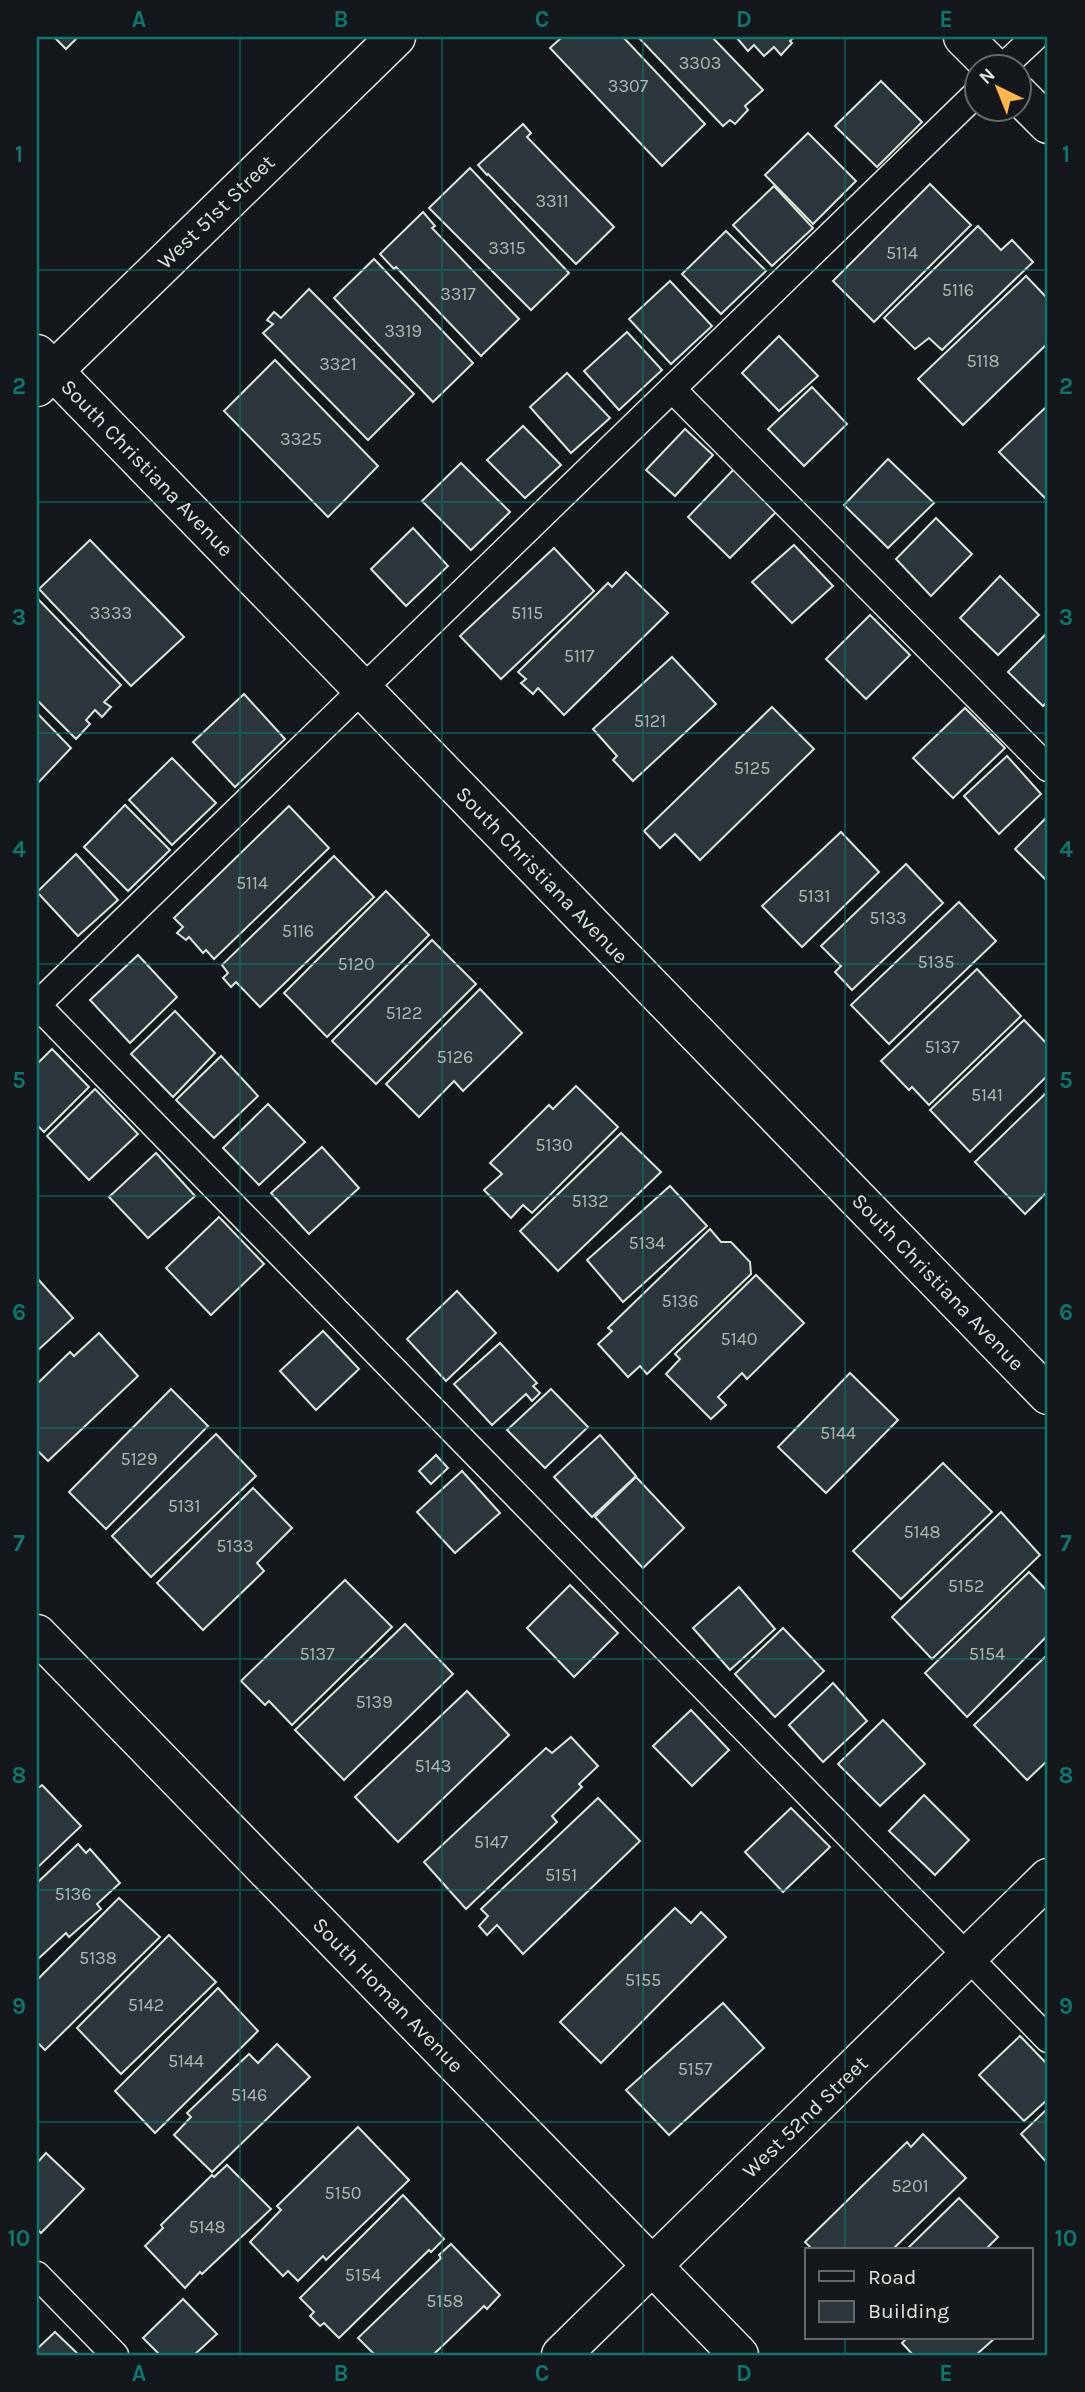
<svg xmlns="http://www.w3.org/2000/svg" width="1085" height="2392" viewBox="0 0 1085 2392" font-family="Karla,sans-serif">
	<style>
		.building { fill: #2c363c; stroke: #d8e6dc; stroke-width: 2 }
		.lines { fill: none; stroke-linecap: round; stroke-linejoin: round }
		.service-casing { stroke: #d8e6dc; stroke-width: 29 }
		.minor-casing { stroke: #d8e6dc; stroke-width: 41 }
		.tertiary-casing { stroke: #d8e6dc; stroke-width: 41 }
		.service { stroke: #14181c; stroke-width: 26 }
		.minor { stroke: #14181c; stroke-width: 38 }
		.tertiary { stroke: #14181c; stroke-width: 38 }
		.grid { fill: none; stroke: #0f766e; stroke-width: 2; stroke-opacity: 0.55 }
		.labels { text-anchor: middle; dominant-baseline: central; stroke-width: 5; stroke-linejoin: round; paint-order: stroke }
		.number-label { font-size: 18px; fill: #adbab4 }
		.street-label { font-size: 21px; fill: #d8e6dc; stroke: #14181c }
		.neatline { fill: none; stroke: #0f766e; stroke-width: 2.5 }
		.grid-label { font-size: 23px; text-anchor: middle; font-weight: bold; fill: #0f766e }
	</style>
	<rect width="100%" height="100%" fill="#14181c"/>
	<g class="building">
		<polygon points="54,37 78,37 66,49"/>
		<polygon points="562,37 623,37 705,124 662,166 550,48"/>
		<polygon points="638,37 712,37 763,90 745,106 748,110 735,124 730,120 723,126"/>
		<polygon points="736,37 794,37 790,41 792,43 781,55 774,47 764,56 754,45 748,51"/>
		<polygon points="881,81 922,122 877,167 835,126"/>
		<polygon points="523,124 531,133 527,137 614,227 576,264 488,174 487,175 478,165"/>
		<polygon points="808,133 856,181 813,224 765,175"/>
		<polygon points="470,168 569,273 531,310 429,208"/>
		<polygon points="930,184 971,225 874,322 833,281"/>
		<polygon points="774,186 813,228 772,266 733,225"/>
		<polygon points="423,212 435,226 432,228 519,319 481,356 396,267 394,269 380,254"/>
		<polygon points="978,226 1001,250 1012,240 1033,262 942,350 929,338 915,349 884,318"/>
		<polygon points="726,231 766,271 721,314 682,274"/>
		<polygon points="374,259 473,363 433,402 334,298"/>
		<polygon points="1026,276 1048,299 1048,343 963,425 918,379"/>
		<polygon points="670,281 712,326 671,364 629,319"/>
		<polygon points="309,289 414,394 368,440 263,333 273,324 267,320 274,312 281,318"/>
		<polygon points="627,332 662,370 619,410 584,371"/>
		<polygon points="779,336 818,376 779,411 742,373"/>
		<polygon points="275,360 378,466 328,517 224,411"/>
		<polygon points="567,373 610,418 571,453 530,407"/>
		<polygon points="812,387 847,424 804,466 768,429"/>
		<polygon points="1048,405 1048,499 1047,500 999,452"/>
		<polygon points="523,426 561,465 525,498 487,460"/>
		<polygon points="685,429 713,455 675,496 646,470"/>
		<polygon points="888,459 934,503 888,548 844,505"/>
		<polygon points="461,463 510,512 471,550 422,501"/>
		<polygon points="735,468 777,511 730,558 688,517"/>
		<polygon points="936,518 972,554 931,596 896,559"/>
		<polygon points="413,528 448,566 406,606 371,569"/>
		<polygon points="90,540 184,637 131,686 39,589"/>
		<polygon points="794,545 833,586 792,623 752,582"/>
		<polygon points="554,548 594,591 501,679 460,636"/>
		<polygon points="626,572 668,613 564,715 538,688 533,694 521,683 526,679 518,672 608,583 612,587"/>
		<polygon points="1000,576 1039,615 998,655 960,618"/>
		<polygon points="37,598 121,685 104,702 111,707 102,717 95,710 86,720 90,724 76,739 37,700"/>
		<polygon points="870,615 910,655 866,699 826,659"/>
		<polygon points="1048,632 1048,701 1043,706 1008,672"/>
		<polygon points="672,657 716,704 633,781 613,760 617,756 593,729"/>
		<polygon points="244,694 285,739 235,787 193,742"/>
		<polygon points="772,707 814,749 700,860 675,834 660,848 644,831"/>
		<polygon points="965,708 1005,748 953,798 913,758"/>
		<polygon points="37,713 71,748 37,784"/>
		<polygon points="1007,756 1041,794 999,834 964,796"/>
		<polygon points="172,758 216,803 172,845 129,800"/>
		<polygon points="125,805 170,850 128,891 84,847"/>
		<polygon points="289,806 329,848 214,959 206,950 203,953 189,937 186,940 177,933 183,927 174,918"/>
		<polygon points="1048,816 1048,882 1015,849"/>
		<polygon points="841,832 879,872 802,947 762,906"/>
		<polygon points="76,854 118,900 78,936 37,892"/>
		<polygon points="334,856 374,897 260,1007 236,982 231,987 223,978 228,973 222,965"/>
		<polygon points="906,864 943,903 852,990 835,972 841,966 821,946"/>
		<polygon points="386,891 429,935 327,1037 284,993"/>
		<polygon points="959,902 996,941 889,1044 851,1005"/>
		<polygon points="432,940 476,984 376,1084 332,1041"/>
		<polygon points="138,955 177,997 130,1043 90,1000"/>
		<polygon points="977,969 1021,1016 929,1105 912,1087 909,1090 881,1061"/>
		<polygon points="480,989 522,1033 463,1091 454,1081 419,1117 386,1084"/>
		<polygon points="175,1011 215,1053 173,1097 131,1054"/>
		<polygon points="1024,1020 1048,1045 1048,1075 970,1152 930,1110"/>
		<polygon points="52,1049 89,1087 44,1132 37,1125 37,1064"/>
		<polygon points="221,1056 258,1096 214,1138 176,1100"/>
		<polygon points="576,1086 618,1127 532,1213 523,1205 511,1218 484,1190 502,1174 490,1163 549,1105 553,1109"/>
		<polygon points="95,1089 138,1134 89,1180 47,1136"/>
		<polygon points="1048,1091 1048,1191 1025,1214 975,1162"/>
		<polygon points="268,1104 305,1142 259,1185 223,1148"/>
		<polygon points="621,1133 661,1172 558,1271 520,1231"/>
		<polygon points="322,1147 359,1188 309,1234 271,1193"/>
		<polygon points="156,1153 195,1196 148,1238 109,1197"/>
		<polygon points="670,1186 707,1226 623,1302 587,1260"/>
		<polygon points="219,1217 264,1264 211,1315 166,1268"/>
		<polygon points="710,1229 721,1242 731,1242 750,1262 751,1274 647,1374 640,1366 628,1377 598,1344 612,1331 608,1328"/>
		<polygon points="756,1275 804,1323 747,1379 742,1373 718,1397 726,1405 711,1419 666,1374 680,1359 675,1354"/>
		<polygon points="37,1278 73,1318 37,1351"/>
		<polygon points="457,1291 496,1333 446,1381 407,1339"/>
		<polygon points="323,1331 359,1369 316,1410 280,1371"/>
		<polygon points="99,1333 138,1376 48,1461 37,1450 37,1384 70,1352 74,1356"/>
		<polygon points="500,1343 537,1383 533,1386 540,1393 532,1401 526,1394 492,1425 454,1384"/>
		<polygon points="850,1373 898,1420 826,1493 778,1447"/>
		<polygon points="171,1389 208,1426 106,1529 69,1492"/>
		<polygon points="551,1389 588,1427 545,1468 507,1430"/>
		<polygon points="216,1434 256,1476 151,1577 112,1536"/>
		<polygon points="600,1435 636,1476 592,1517 554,1477"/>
		<polygon points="436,1455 448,1468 431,1484 419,1471"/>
		<polygon points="943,1463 992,1512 901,1599 853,1551"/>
		<polygon points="462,1471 500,1513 455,1553 417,1512"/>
		<polygon points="636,1477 684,1528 643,1568 595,1517"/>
		<polygon points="253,1488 292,1528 257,1563 264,1571 203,1630 157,1583"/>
		<polygon points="1001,1512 1040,1555 932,1659 892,1617"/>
		<polygon points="1029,1572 1048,1592 1048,1635 967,1717 925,1673"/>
		<polygon points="345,1580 392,1627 292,1725 269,1701 265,1705 241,1681"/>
		<polygon points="570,1585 618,1633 574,1677 527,1628"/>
		<polygon points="739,1587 775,1629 730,1670 693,1628"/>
		<polygon points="405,1624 453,1674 344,1780 295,1730"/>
		<polygon points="783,1628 824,1671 775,1717 735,1674"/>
		<polygon points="1048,1654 1048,1760 1027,1780 974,1725"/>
		<polygon points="833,1683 867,1721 823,1762 789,1725"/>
		<polygon points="467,1691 509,1735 398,1842 355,1797"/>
		<polygon points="691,1710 729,1750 692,1786 653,1746"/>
		<polygon points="883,1720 925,1764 880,1806 838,1764"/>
		<polygon points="571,1737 598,1766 579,1784 582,1787 552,1816 557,1822 466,1909 424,1862 546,1748 552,1753"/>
		<polygon points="42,1785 81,1826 37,1868 37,1789"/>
		<polygon points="924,1795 969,1840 935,1875 889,1831"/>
		<polygon points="598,1798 640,1841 523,1954 497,1925 487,1935 479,1926 488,1916 481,1909"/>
		<polygon points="791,1808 830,1847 783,1892 745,1852"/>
		<polygon points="78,1844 86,1853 90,1849 120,1883 97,1904 101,1909 69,1937 66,1933 37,1960 37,1883"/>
		<polygon points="119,1898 160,1937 45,2050 37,2042 37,1980"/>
		<polygon points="675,1908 691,1923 701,1912 726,1937 601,2063 560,2022"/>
		<polygon points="169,1935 216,1982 121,2074 77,2028"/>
		<polygon points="218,1988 258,2031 155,2133 115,2091"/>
		<polygon points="723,2003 764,2048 669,2135 626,2090"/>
		<polygon points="1020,2036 1048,2065 1048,2099 1024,2121 979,2075"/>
		<polygon points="277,2044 310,2077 212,2172 174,2135 191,2117 187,2113 249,2054 258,2063"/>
		<polygon points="1048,2108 1048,2164 1021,2134"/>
		<polygon points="358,2127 409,2180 326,2260 323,2256 298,2281 288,2271 283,2276 250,2242 281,2210 277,2206"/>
		<polygon points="923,2134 966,2178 892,2250 813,2250 805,2242 907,2142 911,2147"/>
		<polygon points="46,2153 84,2189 41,2233 37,2229 37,2163"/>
		<polygon points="227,2165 271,2209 202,2274 200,2272 185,2288 145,2246 163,2228 161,2225 212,2175 214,2177"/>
		<polygon points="403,2195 444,2239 431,2252 429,2250 339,2338 324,2323 320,2326 310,2316 314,2312 300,2298"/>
		<polygon points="959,2198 998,2237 985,2250 906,2250"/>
		<polygon points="451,2244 500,2295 487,2309 484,2306 433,2355 375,2355 358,2338 441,2258 439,2255"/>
		<polygon points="183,2299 217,2334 194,2355 160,2355 143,2338"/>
		<polygon points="55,2332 79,2355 37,2355 37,2349"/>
		<polygon points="907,2338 995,2338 976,2355 913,2355 902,2343"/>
	</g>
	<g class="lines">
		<defs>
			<g id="service">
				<polyline points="1004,66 1035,37"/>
				<polyline points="672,389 1048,768"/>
				<polyline points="37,1005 1048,2039"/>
				<polyline points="37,1005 976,94"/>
				<polyline points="37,2275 115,2355"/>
			</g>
			<g id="minor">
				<polyline points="963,37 992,66"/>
				<polyline points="1018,94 1048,124"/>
				<polyline points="37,354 1048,1395"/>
				<polyline points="37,1634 739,2355"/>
				<polyline points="561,2355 1048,1878"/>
			</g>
			<polyline id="tertiary" points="37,387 396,37"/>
		</defs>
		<use href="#service" class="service-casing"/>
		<use href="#minor" class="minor-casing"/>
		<use href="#tertiary" class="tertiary-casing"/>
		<use href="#service" class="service"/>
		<use href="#minor" class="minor"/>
		<use href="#tertiary" class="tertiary"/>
	</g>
	<path class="grid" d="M240 37V2355M442 37V2355M643 37V2355M845 37V2250M37 270H1048M37 502H1048M37 733H1048M37 964H1048M37 1196H1048M37 1428H1048M37 1659H1048M37 1890H1048M37 2122H1048M845 2338V2355"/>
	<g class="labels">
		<g class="number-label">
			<text x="700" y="63">3303</text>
			<text x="628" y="86">3307</text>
			<text x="552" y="201">3311</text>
			<text x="507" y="248">3315</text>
			<text x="902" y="253">5114</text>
			<text x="958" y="290">5116</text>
			<text x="458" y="294">3317</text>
			<text x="403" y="331">3319</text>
			<text x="983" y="361">5118</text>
			<text x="338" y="364">3321</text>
			<text x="301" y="439">3325</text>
			<text x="111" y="613">3333</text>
			<text x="527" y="613">5115</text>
			<text x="579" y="656">5117</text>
			<text x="650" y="721">5121</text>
			<text x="752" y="768">5125</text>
			<text x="252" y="883">5114</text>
			<text x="814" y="896">5131</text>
			<text x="888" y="918">5133</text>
			<text x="298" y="931">5116</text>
			<text x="936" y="962">5135</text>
			<text x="356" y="964">5120</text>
			<text x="404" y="1013">5122</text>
			<text x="942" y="1047">5137</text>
			<text x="455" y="1057">5126</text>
			<text x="987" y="1095">5141</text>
			<text x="554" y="1145">5130</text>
			<text x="590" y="1201">5132</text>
			<text x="647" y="1243">5134</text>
			<text x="680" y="1301">5136</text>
			<text x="739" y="1339">5140</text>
			<text x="838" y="1433">5144</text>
			<text x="139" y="1459">5129</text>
			<text x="184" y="1506">5131</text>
			<text x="922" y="1532">5148</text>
			<text x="235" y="1546">5133</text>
			<text x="966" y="1586">5152</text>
			<text x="317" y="1654">5137</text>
			<text x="987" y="1654">5154</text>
			<text x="374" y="1702">5139</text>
			<text x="433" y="1766">5143</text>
			<text x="491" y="1842">5147</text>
			<text x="561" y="1875">5151</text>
			<text x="73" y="1894">5136</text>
			<text x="98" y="1958">5138</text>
			<text x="643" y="1980">5155</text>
			<text x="146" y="2005">5142</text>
			<text x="186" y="2061">5144</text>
			<text x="695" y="2069">5157</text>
			<text x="249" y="2095">5146</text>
			<text x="910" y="2186">5201</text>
			<text x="343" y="2193">5150</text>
			<text x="207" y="2227">5148</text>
			<text x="363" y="2275">5154</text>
			<text x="445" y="2301">5158</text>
		</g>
		<g class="street-label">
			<text transform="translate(216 212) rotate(-44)">West 51st Street</text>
			<text transform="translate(147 468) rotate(46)">South Christiana Avenue</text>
			<text transform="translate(542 875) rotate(46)">South Christiana Avenue</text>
			<text transform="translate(938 1282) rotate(46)">South Christiana Avenue</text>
			<text transform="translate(388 1995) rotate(46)">South Homan Avenue</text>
			<text transform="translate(805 2117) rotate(-44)">West 52nd Street</text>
		</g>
	</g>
	<rect width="1085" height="2392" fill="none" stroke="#14181c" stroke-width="77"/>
	<rect x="805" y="2248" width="228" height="91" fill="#14181c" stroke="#626a69" stroke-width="2"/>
	<rect x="819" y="2271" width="35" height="10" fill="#14181c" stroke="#626a69" stroke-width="2"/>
	<text x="868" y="2284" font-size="21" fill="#d8e6dc">Road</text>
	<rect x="819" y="2301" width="35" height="21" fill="#2c363c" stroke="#626a69" stroke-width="2"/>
	<text x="868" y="2318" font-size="21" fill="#d8e6dc">Building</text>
	<g transform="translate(998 88) rotate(317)"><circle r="33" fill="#14181c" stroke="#626a69" stroke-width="2"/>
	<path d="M0-5L12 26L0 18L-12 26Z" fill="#ffb74d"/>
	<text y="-10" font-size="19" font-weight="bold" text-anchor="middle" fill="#d8e6dc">N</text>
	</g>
	<rect x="38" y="38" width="1008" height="2316" class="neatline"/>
	<g class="grid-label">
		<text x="139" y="27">A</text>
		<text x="341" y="27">B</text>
		<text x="542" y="27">C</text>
		<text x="744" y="27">D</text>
		<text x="946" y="27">E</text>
		<text x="19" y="162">1</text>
		<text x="1066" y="162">1</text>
		<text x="19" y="394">2</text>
		<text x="1066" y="394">2</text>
		<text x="19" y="625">3</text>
		<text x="1066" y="625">3</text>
		<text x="19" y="857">4</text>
		<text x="1066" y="857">4</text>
		<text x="19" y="1088">5</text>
		<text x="1066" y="1088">5</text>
		<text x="19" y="1320">6</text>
		<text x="1066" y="1320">6</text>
		<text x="19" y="1551">7</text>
		<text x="1066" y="1551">7</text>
		<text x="19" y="1783">8</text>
		<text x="1066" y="1783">8</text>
		<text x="19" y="2014">9</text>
		<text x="1066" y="2014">9</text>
		<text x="19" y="2246">10</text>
		<text x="1066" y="2246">10</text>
		<text x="139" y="2381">A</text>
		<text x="341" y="2381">B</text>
		<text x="542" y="2381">C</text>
		<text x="744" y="2381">D</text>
		<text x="946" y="2381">E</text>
	</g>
</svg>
